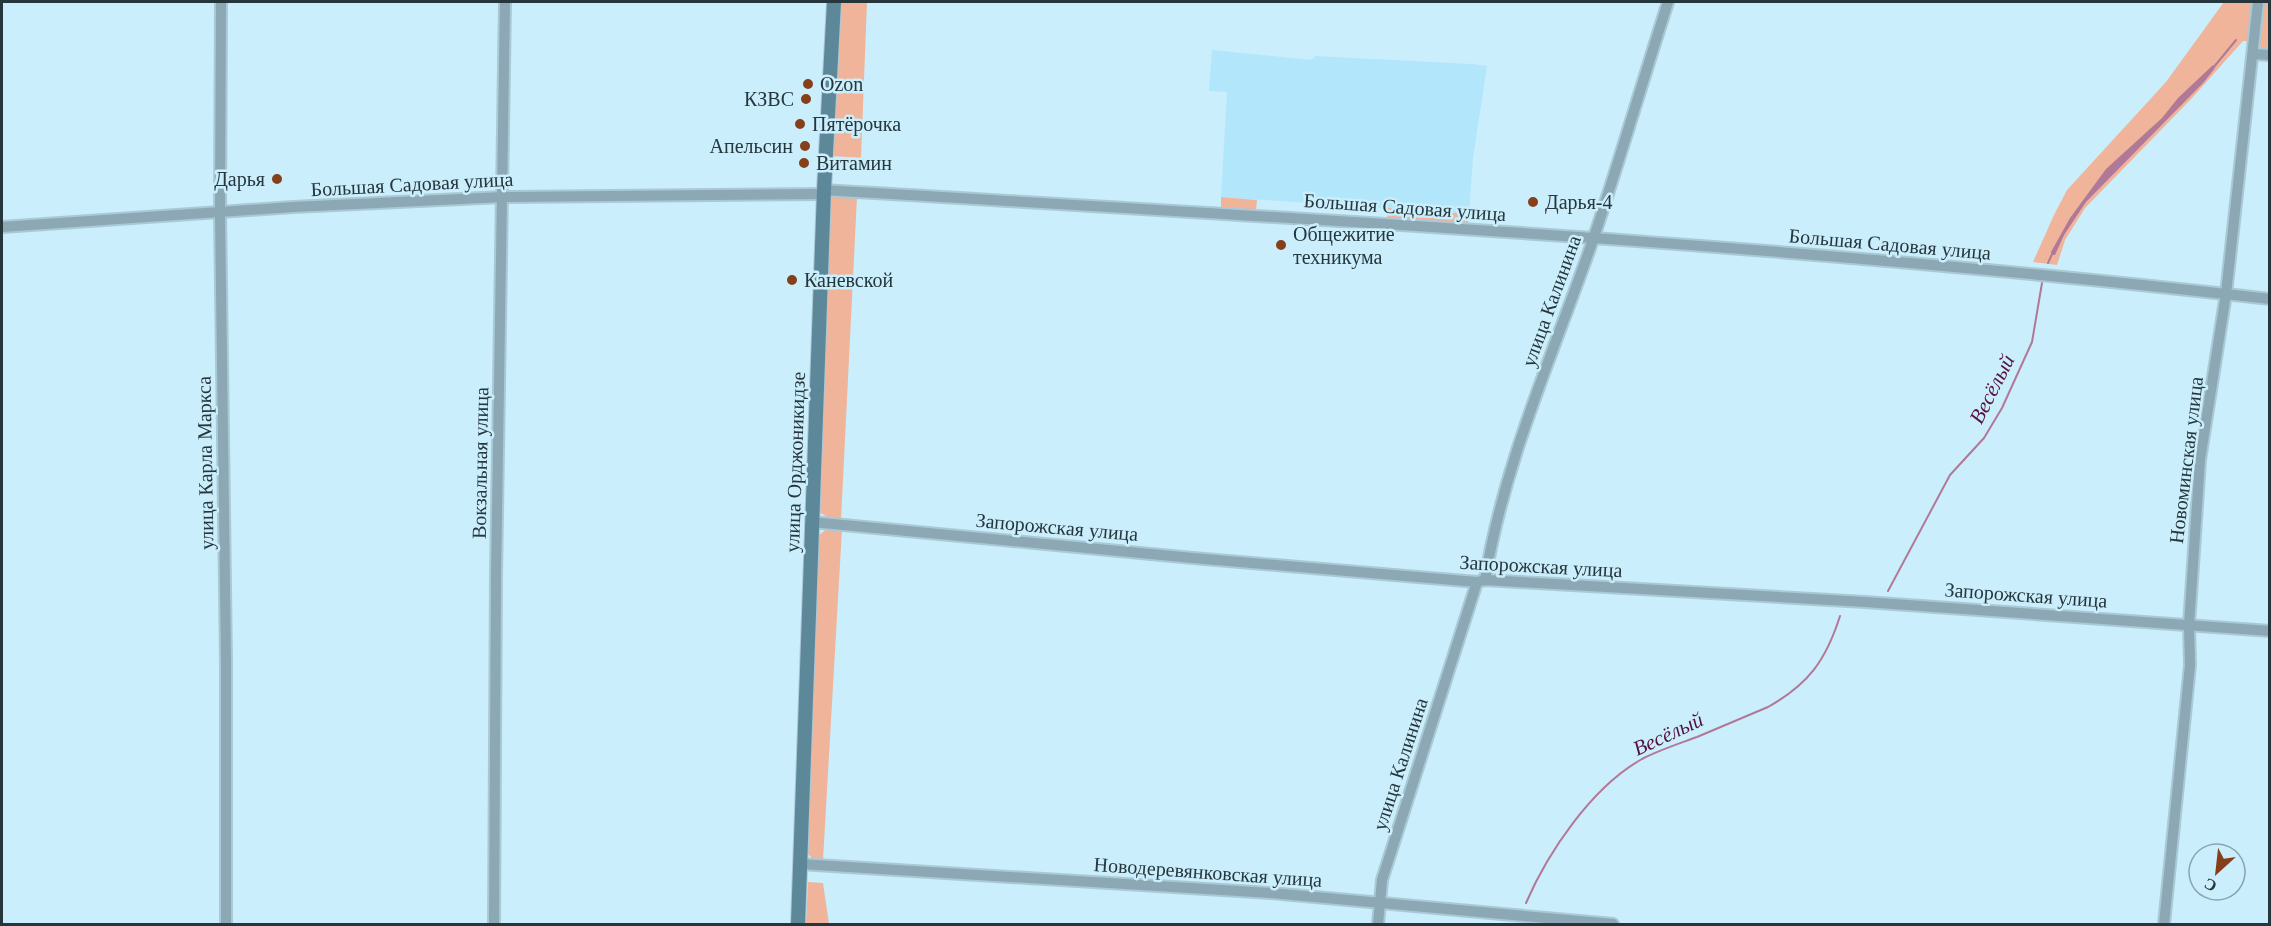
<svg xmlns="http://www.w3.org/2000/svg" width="2271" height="926" viewBox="0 0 2271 926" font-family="'Times New Roman',serif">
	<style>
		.built { fill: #b1e6fb }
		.green { fill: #efb49a }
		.water { fill: #b17998 }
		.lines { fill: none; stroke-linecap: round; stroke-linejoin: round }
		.stream { stroke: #b17998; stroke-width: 2 }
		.street-casing { stroke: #aac9d6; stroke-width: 14 }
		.secondary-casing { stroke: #aac9d6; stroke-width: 16 }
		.street { stroke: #8ba8b4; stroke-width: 10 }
		.secondary { stroke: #5c889a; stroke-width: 14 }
		.poi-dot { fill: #853f1b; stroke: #cbeefc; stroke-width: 2 }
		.labels { text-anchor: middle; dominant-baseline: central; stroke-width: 5; stroke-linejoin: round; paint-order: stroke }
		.poi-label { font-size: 20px; fill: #25363d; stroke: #cbeefc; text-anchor: start }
		.street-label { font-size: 20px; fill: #25363d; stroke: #cbeefc }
		.water-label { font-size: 21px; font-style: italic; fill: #56123f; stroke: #cbeefc }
	</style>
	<rect width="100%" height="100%" fill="#cbeefc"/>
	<polygon class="built" points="1212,50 1311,60 1315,56 1472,64 1487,66 1473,158 1469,214 1221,197 1227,92 1209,91"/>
	<g class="green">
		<polygon points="839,2 867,2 861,158 832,156"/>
		<polygon points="2224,2 2254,2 2250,41 2243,41 2192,98 2085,208 2065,240 2057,265 2033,262 2054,215 2067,190 2166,82"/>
		<polygon points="2262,2 2269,2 2269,52 2264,51 2257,43"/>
		<polygon points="830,195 857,197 841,520 829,518 819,512"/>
		<polygon points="1221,197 1257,200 1256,210 1221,207"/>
		<polygon points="1388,208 1469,214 1468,223 1387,218"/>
		<polygon points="828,528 842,529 823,860 812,858 808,854 818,536"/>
		<polygon points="808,882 823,883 829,924 806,924"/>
	</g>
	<polygon class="water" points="2213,65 2215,68 2204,82 2086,202 2064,235 2055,255 2052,255 2051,252 2070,218 2106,169 2162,118 2178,98"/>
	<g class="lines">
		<g class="stream">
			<polyline points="2213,68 2236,40"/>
			<polyline points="2048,263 2053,252"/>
			<polyline points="1888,591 1950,475 1984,438 2002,408 2032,342 2042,283"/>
			<path d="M1526 903C1548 852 1592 787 1642 759 1659 750 1678 744 1697 737 1721 727 1744 717 1768 707 1809 684 1826 660 1840 616"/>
		</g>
		<defs>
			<g id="street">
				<polyline points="221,2 220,212 226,661 226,924"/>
				<polyline points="2253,54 2270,55"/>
				<path d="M824 190C1306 219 1789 244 2270 299"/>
				<polyline points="2,227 293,207 503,197 824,194"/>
				<polyline points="812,522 1193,558 1477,582 1485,580 1865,602 2270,631"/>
				<path d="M1485 580C1504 461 1555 350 1594 237 1620 159 1643 80 1668 2"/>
				<polyline points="800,864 1271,893 1613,924"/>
				<polyline points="494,924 496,576 505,2"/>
				<polyline points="1378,924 1382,880 1477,582"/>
				<polyline points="2164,924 2190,665 2189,625 2200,460 2226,294 2258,2"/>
			</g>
			<polyline id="secondary" points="798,924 824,190 834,2"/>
		</defs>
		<use href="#street" class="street-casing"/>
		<use href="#secondary" class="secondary-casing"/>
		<use href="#street" class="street"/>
		<use href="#secondary" class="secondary"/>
	</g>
	<g class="poi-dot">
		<circle cx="808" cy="84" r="6"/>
		<circle cx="806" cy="99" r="6"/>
		<circle cx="800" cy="124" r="6"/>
		<circle cx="805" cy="146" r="6"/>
		<circle cx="804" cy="163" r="6"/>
		<circle cx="277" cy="179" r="6"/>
		<circle cx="1533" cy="202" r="6"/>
		<circle cx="1281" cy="245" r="6"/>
		<circle cx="792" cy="280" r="6"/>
	</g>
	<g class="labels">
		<g class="poi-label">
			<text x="820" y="84">Ozon</text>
			<text x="794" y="99" text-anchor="end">КЗВС</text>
			<text x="812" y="124">Пятёрочка</text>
			<text x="793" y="146" text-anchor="end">Апельсин</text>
			<text x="816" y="163">Витамин</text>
			<text x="265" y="179" text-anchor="end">Дарья</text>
			<text x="1545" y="202">Дарья-4</text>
			<text x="1293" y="234">Общежитие<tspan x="1293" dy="23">техникума</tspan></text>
			<text x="804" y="280">Каневской</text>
		</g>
		<g class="street-label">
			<text transform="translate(412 184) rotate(-3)">Большая Садовая улица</text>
			<text transform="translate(1405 207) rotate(4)">Большая Садовая улица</text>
			<text transform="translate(1890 244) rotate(5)">Большая Садовая улица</text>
			<text transform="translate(1551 301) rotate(-70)">улица Калинина</text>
			<text transform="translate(2186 460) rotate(-83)">Новоминская улица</text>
			<text transform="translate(795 462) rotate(-88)">улица Орджоникидзе</text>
			<text transform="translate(205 463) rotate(-91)">улица Карла Маркса</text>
			<text transform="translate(480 463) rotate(-89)">Вокзальная улица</text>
			<text transform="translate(1057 527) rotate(5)">Запорожская улица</text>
			<text transform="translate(1541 566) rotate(3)">Запорожская улица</text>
			<text transform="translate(2026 595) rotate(4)">Запорожская улица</text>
			<text transform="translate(1400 764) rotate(-72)">улица Калинина</text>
			<text transform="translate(1208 872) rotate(4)">Новодеревянковская улица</text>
		</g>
		<g class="water-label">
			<text transform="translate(1992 389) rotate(-63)">Весёлый</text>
			<text transform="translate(1668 734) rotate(-25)">Весёлый</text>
		</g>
	</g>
	<rect width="2271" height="926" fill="none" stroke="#25363d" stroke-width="6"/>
	<g transform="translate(2217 872) rotate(207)"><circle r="28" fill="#cbeefc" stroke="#89a4b0" stroke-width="1.5"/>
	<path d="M0-4.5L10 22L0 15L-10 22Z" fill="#853f1b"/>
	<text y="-9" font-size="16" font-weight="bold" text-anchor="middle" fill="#25363d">С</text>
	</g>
</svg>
